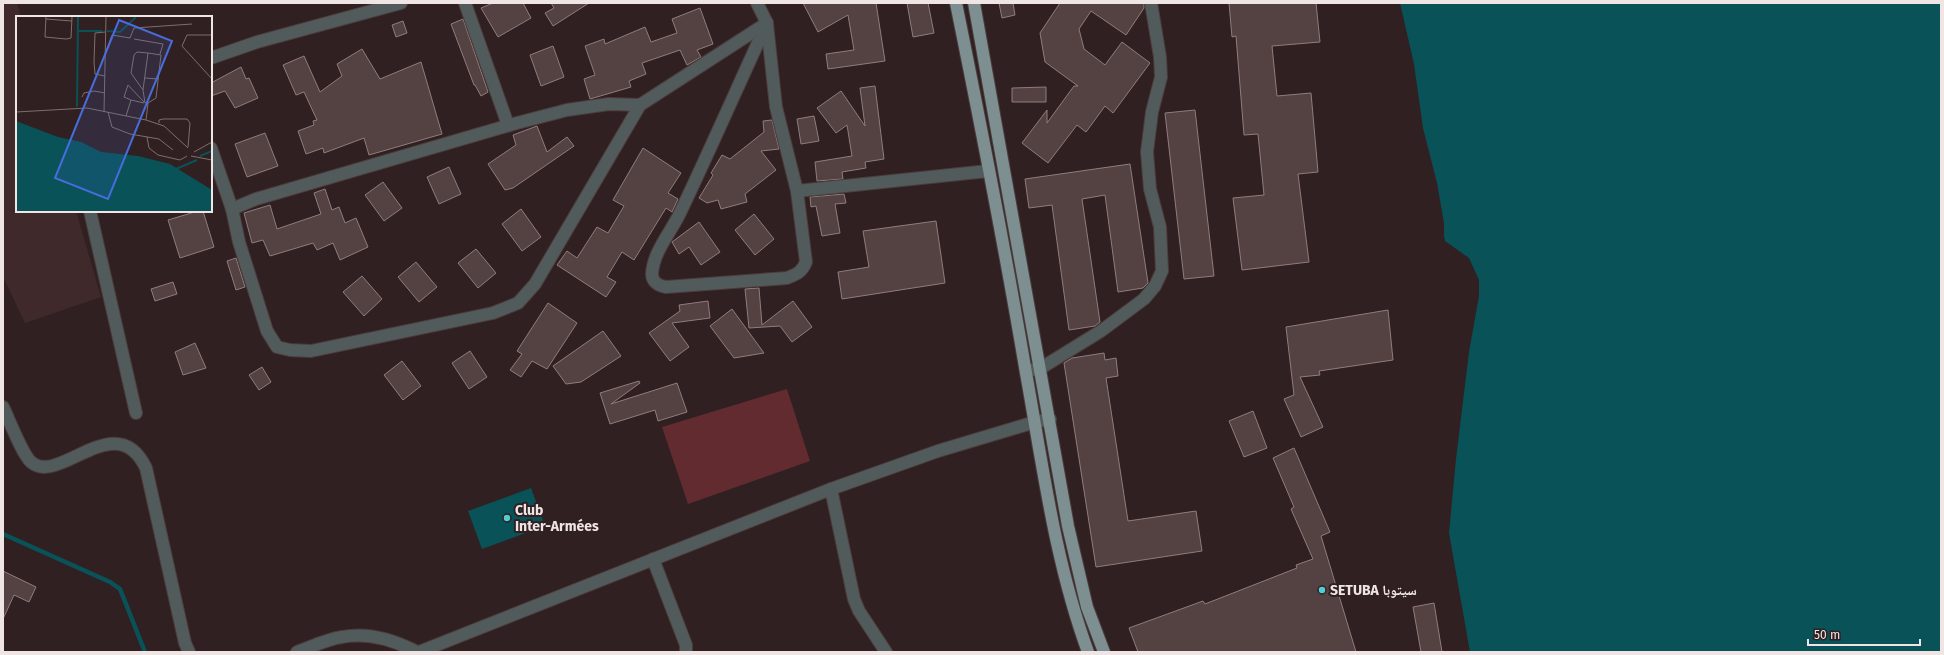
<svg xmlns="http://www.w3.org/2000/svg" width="1944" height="655" viewBox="0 0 1944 655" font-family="'Fira Sans','Noto Naskh Arabic',sans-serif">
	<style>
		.built { fill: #40292a }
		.green { fill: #612b30 }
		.water { fill: #085258 }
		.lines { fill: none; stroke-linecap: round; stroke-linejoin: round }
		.stream { stroke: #085258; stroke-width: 4.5 }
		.building { fill: #544243; stroke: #907c7d }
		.minor-casing { stroke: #4c3c3c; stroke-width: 14 }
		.major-casing { stroke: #4c3c3c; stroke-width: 14 }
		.minor { stroke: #525b5b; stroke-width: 12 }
		.major { stroke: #7d8f91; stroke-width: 12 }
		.poi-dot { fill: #52ccd6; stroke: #312021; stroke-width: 1.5 }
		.labels { text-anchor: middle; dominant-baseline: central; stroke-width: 4; stroke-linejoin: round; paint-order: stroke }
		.poi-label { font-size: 14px; font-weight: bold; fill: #f0e5e5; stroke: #312021; text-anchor: start }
		.inset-river { fill: none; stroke: #085258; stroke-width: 2 }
		.inset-road { fill: none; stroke: #7d6f6f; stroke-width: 1 }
		.view { fill: #476cdb; fill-opacity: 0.15; stroke: #476cdb; stroke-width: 2 }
		.inset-edge { fill: none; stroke: #f0e5e5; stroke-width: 2 }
	</style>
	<rect width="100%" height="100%" fill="#312021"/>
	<polygon class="built" points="3,3 17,3 21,17 17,17 17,211 76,211 101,297 25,323 3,276"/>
	<polygon class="green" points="787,389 810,461 688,504 662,427"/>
	<g class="water">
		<polygon points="1400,3 1941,3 1941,652 1470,652 1449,533 1456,459 1469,352 1479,296 1479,280 1469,258 1445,241 1444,236 1444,223 1437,183 1423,128 1414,64"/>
		<polygon points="531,488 545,526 482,549 468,511"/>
	</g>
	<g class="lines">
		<polyline class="stream" points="3,534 110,582 120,589 145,652"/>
	</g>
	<g class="building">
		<polygon points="493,3 523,3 531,18 498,37 481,8"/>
		<polygon points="551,3 589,3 553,26 545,13 554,8"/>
		<polygon points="803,3 876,3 885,61 828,69 826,54 854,50 848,15 818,32"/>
		<polygon points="907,3 928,3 934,33 913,37"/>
		<polygon points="999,3 1013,3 1015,15 1002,18"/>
		<polygon points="1060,3 1144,3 1144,8 1126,35 1091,11 1079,29 1084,49 1105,65 1122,42 1150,63 1113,113 1105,106 1086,132 1077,125 1048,163 1022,143 1047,110 1047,123 1074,86 1078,86 1045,62 1040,33"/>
		<polygon points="1229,3 1316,3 1320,42 1272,46 1277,96 1311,93 1318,172 1298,174 1309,262 1242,270 1233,198 1264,195 1258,134 1244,135 1236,36 1232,37"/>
		<polygon points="700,8 713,44 697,50 701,57 687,65 680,50 642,63 646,74 629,81 631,87 590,99 584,79 595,75 585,46 604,39 605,44 645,27 651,42 677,33 672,19"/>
		<polygon points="463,19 488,92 481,96 475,85 474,85 451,24"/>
		<polygon points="403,21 407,33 396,37 392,25"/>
		<polygon points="553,46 564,77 541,86 530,55"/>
		<polygon points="362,49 380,79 421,62 442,134 369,155 364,138 324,153 323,148 306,154 298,131 314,125 313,121 317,120 304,92 296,95 283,65 304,56 320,92 342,76 337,64"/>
		<polygon points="241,67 246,79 249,78 258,98 235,108 225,91 211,96 211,83"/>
		<polygon points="875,86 884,159 865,162 866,168 842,172 843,179 817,181 815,162 852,156 847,125 836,133 817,108 841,91 865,126 860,88"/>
		<polygon points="1046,87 1046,102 1012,102 1012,88"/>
		<polygon points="1195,110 1214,276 1184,279 1165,113"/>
		<polygon points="814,116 819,141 801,144 797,119"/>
		<polygon points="772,120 779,149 761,151 776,170 745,194 747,202 721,209 718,200 707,203 699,198 713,175 711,173 722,155 730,159 764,132 763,121"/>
		<polygon points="537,126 547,152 567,137 574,146 513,188 505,190 488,164 516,145 513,135"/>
		<polygon points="265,133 278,166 247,177 235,144"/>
		<polygon points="643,148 681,173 668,193 678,199 672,212 666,208 634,260 622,252 607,277 616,282 606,297 557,265 567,251 577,258 597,227 608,233 624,206 613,200"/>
		<polygon points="1130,164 1148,283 1143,288 1118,292 1105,195 1082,199 1100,322 1095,326 1069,330 1052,205 1029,208 1025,179"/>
		<polygon points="449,167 461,194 439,204 427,177"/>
		<polygon points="383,182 402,208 384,221 365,195"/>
		<polygon points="325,189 332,210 339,207 345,223 356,218 368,247 340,260 333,243 317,250 313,243 270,256 263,240 252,243 244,213 270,205 277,229 321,214 314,193"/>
		<polygon points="844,194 846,203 835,204 840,233 822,236 816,206 811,207 810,197"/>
		<polygon points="521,209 541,237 522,251 502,224"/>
		<polygon points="198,211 203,211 214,247 180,258 168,220"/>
		<polygon points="754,214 774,239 755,255 735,230"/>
		<polygon points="936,221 945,283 842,299 838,272 869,267 863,231"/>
		<polygon points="699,222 720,252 701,265 689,247 679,254 672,242"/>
		<polygon points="476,249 496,273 478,288 458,263"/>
		<polygon points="236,258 245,287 236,290 227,261"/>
		<polygon points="416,262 437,287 419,302 398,277"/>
		<polygon points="362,276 382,299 364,316 343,292"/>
		<polygon points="173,282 177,294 155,301 151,289"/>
		<polygon points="759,288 762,325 793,301 812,327 792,342 780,326 749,328 745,289"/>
		<polygon points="708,301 710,318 672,323 689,347 670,361 649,333 680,311 679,305"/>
		<polygon points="548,303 577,323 547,369 532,361 521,377 510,370 522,354 517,351"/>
		<polygon points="732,309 764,353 734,358 710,326"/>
		<polygon points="1388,310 1393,360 1319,371 1320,375 1300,377 1323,427 1301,437 1284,399 1294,395 1286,327"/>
		<polygon points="603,331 621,356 581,382 566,384 553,366"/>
		<polygon points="195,343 206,368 183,375 175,352"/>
		<polygon points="470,351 487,377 469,389 452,363"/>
		<polygon points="1104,353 1105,360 1116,358 1118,376 1106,378 1128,521 1196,511 1202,551 1096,567 1064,363 1072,358"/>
		<polygon points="402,361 421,386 403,400 384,375"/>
		<polygon points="262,367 271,382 259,390 249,375"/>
		<polygon points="639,381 640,383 611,404 677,383 687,412 658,421 655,410 610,424 600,393"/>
		<polygon points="1253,411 1267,448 1244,457 1229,421"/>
		<polygon points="1294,448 1330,532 1321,536 1356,652 1138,652 1129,628 1203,601 1205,604 1297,568 1296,565 1313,559 1291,509 1294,507 1273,458"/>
		<polygon points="3,571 36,587 29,602 14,595 3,619"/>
		<polygon points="1434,603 1442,652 1421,652 1413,607"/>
	</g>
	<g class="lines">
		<defs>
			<g id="minor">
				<polyline points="465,3 508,125"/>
				<path d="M767 23C738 86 710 150 680 213 671 232 653 252 652 274 652 282 659 286 666 287L787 278C797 274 802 272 806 262L797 191"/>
				<polyline points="767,24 776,107 797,191 988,171"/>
				<polyline points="211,58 257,42 401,3"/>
				<polyline points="640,105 609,104 567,110 517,123 256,199 232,209 239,242 267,331 277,347 290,350 311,351 493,313 518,303 535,284 640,105 767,23 757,3"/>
				<polyline points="211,148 232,209"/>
				<polyline points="90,211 136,413"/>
				<polyline points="1026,371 1041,368 1101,331 1144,299 1155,286 1162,271 1160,227 1150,189 1147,152 1152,112 1161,77 1160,57 1151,3"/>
				<path d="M3 407C9 419 22 454 31 462 59 487 116 405 146 468L185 643 189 652"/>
				<polyline points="831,489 854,599 859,611 886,652"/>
				<polyline points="653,559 686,645 686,652"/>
				<path d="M297 652C311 647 327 639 342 637 368 632 394 640 417 652"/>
				<polyline points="419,652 831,489 938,451 1035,422 1050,419"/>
			</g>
			<g id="major">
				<path d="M956 3C981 126 1005 249 1026 373 1043 467 1055 562 1088 652"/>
				<polyline points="974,3 1068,526 1087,607 1104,652"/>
			</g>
		</defs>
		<use href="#minor" class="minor-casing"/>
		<use href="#major" class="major-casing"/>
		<use href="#minor" class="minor"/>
		<use href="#major" class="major"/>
	</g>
	<g class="poi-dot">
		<circle cx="507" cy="518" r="4"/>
		<circle cx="1322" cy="590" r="4"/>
	</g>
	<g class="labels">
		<g class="poi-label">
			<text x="515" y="510">Club<tspan x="515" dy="16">Inter-Armées</tspan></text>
			<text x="1330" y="590">SETUBA سيتوبا</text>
		</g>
	</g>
	<g transform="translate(16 16)">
		<rect width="196" height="196" fill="#312021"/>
		<path d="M0 105 42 121 65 126 85 136 122 140 154 148 196 174V195H0Z" fill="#085258"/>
		<path class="inset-river" d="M63 15H86M91 15 104 16 120 1M61 91 62 1M184 140 196 135M160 153 181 144"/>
		<path class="inset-road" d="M30 1 29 21 50 23 55 22 56 1M30 3 56 5M196 19H171L166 30 196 63M118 23 147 28 144 38M132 37 145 39 140 82 132 87M89 38 96 19 114 22 118 12 176 8M89 60 79 58 78 46 79 17 89 16M129 62 142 63M127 74 132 37 121 36 118 39 115 57 127 74 129 87H132L130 104M66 81 68 77 78 75 89 77M115 84 108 81 112 69 128 86M0 96 71 92 130 104 148 110 172 132M88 96 90 1M92 96 96 111 114 118 143 123 157 134M110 100 115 84 128 87M143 107V104L147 103H171L174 107 172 131M131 121 133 132 142 139 164 144 171 140M178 136 196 126M175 140 196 144"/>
		<path class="view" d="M103 4 156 25 92 183 39 162Z"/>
		<rect width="196" height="196" class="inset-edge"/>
	</g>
	<rect width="1944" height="655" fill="none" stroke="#f0e5e5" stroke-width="8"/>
	<path d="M1808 639v6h112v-6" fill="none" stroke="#f0e5e5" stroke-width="2"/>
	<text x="1814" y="639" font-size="12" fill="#f0e5e5" stroke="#312021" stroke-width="3" paint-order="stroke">50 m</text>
</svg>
